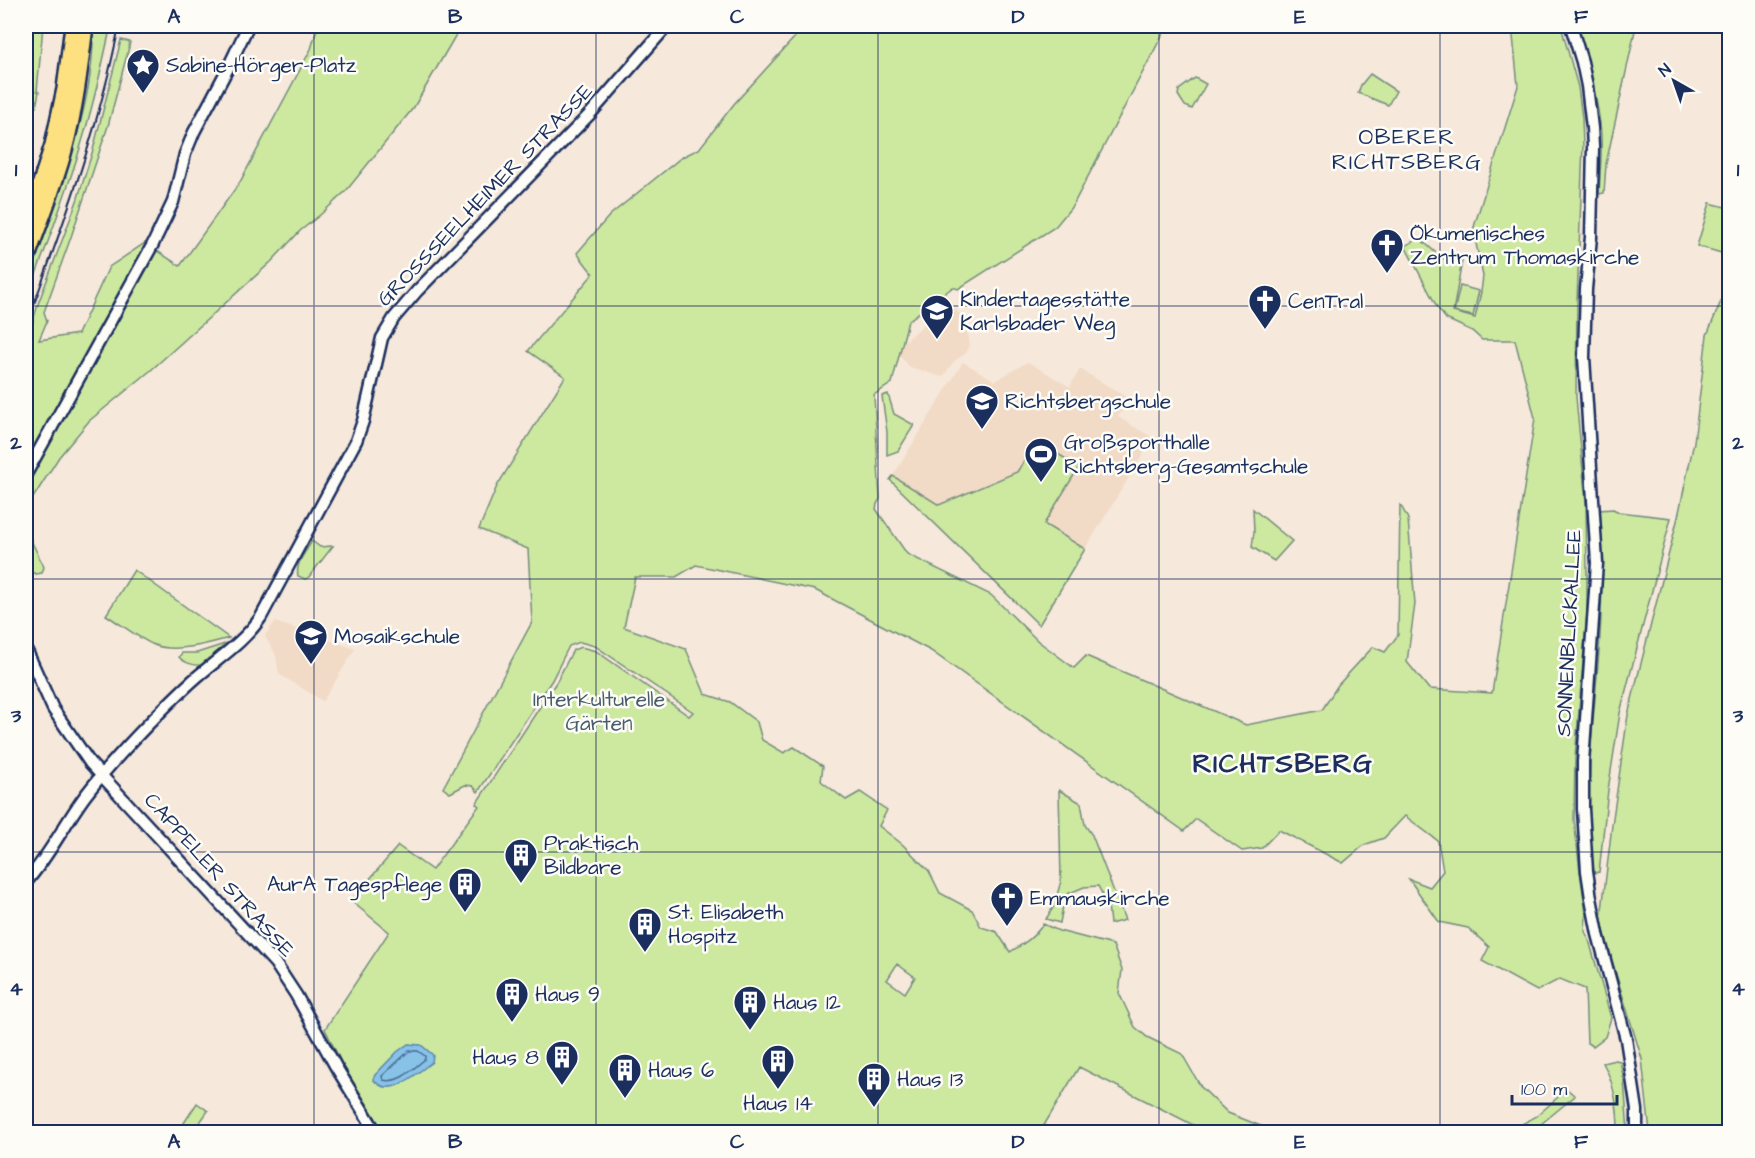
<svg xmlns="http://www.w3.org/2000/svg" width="1755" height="1158" viewBox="0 0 1755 1158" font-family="'Architects Daughter',sans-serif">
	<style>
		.built { fill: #f1dac6 }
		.green { fill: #cde89f; stroke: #748c7e; stroke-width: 1.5; fill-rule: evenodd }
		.water { fill: #88c2e7; stroke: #5c87b0; stroke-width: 1.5 }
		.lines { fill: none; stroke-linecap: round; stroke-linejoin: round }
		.shore { stroke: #476a95; stroke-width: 1.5 }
		.secondary-casing { stroke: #1b2f5e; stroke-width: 15 }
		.highway-casing { stroke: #1b2f5e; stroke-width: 20 }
		.secondary { stroke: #fdfcf7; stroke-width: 10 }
		.highway { stroke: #fde080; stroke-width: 15 }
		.rail { stroke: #1b2f5e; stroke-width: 2 }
		.grid { fill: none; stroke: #1b2f5e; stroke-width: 1.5; stroke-opacity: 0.55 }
		.labels { text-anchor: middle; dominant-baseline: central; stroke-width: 5; stroke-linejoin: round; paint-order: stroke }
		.poi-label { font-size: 21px; fill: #1b2f5e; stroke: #fdfcf7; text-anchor: start }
		.street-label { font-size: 21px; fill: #1b2f5e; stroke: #fdfcf7 }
		.park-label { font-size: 21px; fill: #485d6e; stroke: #fdfcf7 }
		.neighbourhood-label { font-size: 22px; letter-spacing: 1.5px; fill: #1b2f5e; stroke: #fdfcf7 }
		.district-label { font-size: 27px; font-weight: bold; letter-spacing: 1.5px; fill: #1b2f5e; stroke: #fdfcf7 }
		.neatline { fill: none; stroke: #1b2f5e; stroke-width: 2 }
		.grid-label { font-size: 20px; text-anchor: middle; font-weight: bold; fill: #1b2f5e }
	</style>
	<rect width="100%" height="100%" fill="#f6e8da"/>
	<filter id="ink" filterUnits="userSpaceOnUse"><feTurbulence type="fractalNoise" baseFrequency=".0167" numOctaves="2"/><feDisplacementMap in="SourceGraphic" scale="12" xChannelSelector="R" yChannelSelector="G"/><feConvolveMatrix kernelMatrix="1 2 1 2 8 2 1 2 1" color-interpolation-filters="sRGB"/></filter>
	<g filter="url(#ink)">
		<g class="built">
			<polygon points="949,308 952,312 955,309 963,318 960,321 965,327 969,338 969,346 966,353 953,362 943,377 910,367 900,356 899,348 903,343 936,314 938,317"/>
			<polygon points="963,362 995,381 1028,362 1070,387 1080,369 1129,399 1118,417 1153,438 1085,549 1044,524 1079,467 1037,441 1017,472 939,505 893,476"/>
			<polygon points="275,622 355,649 323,701 279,674 276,655 265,636"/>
		</g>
		<g class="green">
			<polygon points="26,26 43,26 37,91 39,92 36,107 26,105"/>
			<polygon points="318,26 461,26 414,107 346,191 320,215 300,231 271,262 150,371 89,421 59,457 26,509 26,345 38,304 77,201 93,150 121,40 130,42 129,47 108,126 71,237 44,312 47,321 39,340 78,334 109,267 145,243 180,266 240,182 311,49"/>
			<path d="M805 26H1167L1073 205 1055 227 958 289 953 287 908 321 892 383 874 395 880 499 877 504 876 509 907 554 991 595 1038 641 1074 668 1086 656 1246 725 1322 710 1338 685 1373 647 1385 652 1398 635 1400 504 1408 519 1415 604 1407 662 1429 689 1492 693 1535 418 1515 340H1482L1472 331 1446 319 1437 307 1405 246 1419 238 1443 259 1457 254 1462 261 1453 312 1475 318 1481 292 1483 276 1473 230 1518 86 1512 26H1561L1578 87 1582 118 1583 145 1577 302 1576 397 1586 503 1587 572V613L1575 758 1574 819 1580 871 1586 914 1585 931 1589 940 1611 1018 1605 1037 1593 1046 1587 1043 1585 989 1560 979 1537 991 1482 961 1489 947 1468 928 1439 922 1409 879 1430 887 1443 871 1438 841 1405 816 1384 838 1364 845 1343 863 1279 830 1262 848 1242 851 1196 819 1184 831 931 651 815 590 696 565 676 577H635L624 627 686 649 705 694 730 702 757 722 762 740 784 753 794 747 823 766 821 781 846 800 860 792 887 810 879 826 902 844 929 871 940 893 972 910 981 927 997 932 1010 952C1023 944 1035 937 1043 924L1059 931 1113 945 1122 970 1119 993 1135 1027 1147 1037 1182 1054 1201 1087 1228 1113 1276 1132H1207L1079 1067 1040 1132H384L342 1064 325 1029 389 932 351 901 398 846 432 870 479 806 476 804 557 681 573 650 581 647 596 651 689 716 693 712 595 646 580 642 569 646 552 680 478 792 473 786 465 785 450 793 443 788 532 622 528 549 479 529 497 486 565 377 528 351 593 274 577 253 610 215 682 157 699 149 734 104ZM897 964 915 977 905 993 887 980Z"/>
			<path d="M1577 26H1601L1603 28 1616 29 1619 26H1636L1606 164 1604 193 1599 194C1600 174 1602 154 1601 134 1598 97 1587 61 1577 26Z"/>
			<path d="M93 32 109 34C101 71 92 109 81 145 65 198 45 250 26 301 25 272 41 242 51 215 71 158 94 92 93 32Z"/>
			<polygon points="1370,74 1396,91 1388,105 1358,93 1361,85"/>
			<polygon points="1195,78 1206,84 1192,109 1185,106 1178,95 1179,90"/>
			<polygon points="1710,203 1729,208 1729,240 1725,254 1697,246"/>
			<polygon points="1729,282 1729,1132 1650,1132 1642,1059 1612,961 1601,919 1612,825 1628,715 1678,517 1694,442 1707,335"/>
			<polygon points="1460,286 1479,291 1473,316 1454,312"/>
			<polygon points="888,394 894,414 914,425 898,451 887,455 887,432 882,396"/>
			<polygon points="1037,441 1079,467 1044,524 1085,549 1039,625 890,480 893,476 939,505 1017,472"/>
			<polygon points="1253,509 1292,541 1274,561 1252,547 1254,532"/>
			<path d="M1613 509 1619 512 1671 518 1620 713 1608 790 1599 872 1594 873C1584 807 1591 741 1597 676 1602 621 1604 566 1599 510Z"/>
			<polygon points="26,530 44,567 42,573 36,574 26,570"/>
			<path d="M312 541 320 547 333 546 308 578 305 579 298 576C295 563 306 552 312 541Z"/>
			<path d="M134 570 229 638C208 644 175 653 154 645 141 640 119 623 106 615Z"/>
			<path d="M231 642 203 665C195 666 184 663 179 657L182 653H197Z"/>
			<polygon points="1059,790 1081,803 1085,825 1092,835 1125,920 1110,924 1108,905 1098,886 1084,887 1065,895 1060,923 1046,919 1054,906 1061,881"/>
			<path d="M1615 1060 1620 1061 1624 1080 1628 1132H1618C1618 1108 1615 1084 1603 1063Z"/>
			<polygon points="1567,1089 1575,1096 1541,1124 1542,1132 1507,1132 1537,1116"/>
			<polygon points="197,1103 208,1111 193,1132 178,1132"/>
		</g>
		<path class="water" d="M408 1044 421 1045 433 1055 432 1062C417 1073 389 1101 373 1079L375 1075 397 1052Z"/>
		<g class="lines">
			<path class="shore" d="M409 1051H418L425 1056V1059C413 1069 399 1084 383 1080L382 1076Z"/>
			<defs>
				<g id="secondary">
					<polyline points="1571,26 1582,62 1587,86 1592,128 1593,147 1591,237 1586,289 1584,357 1597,563 1583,762 1583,809 1587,871 1591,898 1598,934 1626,1039 1637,1110 1637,1132"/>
					<polyline points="26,474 153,244 173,202 185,154 194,132 227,70 248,26"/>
					<polyline points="26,649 53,709 90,763 275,963 296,995 336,1067 376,1132"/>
					<path d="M26 882C49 856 65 823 85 796 101 775 118 756 136 737 156 716 176 695 198 676 219 658 245 641 261 617L356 441 363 421 382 338 394 318 417 291 590 114 667 26"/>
				</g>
				<g id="highway">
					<polyline points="26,230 53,145 65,89 73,26"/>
					<path d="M26 260C39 223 54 187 64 150 75 109 80 67 85 26"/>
				</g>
			</defs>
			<use href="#secondary" class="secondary-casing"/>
			<use href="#highway" class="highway-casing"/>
			<use href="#secondary" class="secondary"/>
			<use href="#highway" class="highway"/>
			<path class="rail" d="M26 326C62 227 99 129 119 26"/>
		</g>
	</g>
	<path class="grid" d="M314 26V1132M596 26V1132M878 26V1132M1159 26V1132M1440 26V1132M26 306H1730M26 579H1730M26 852H1730"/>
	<defs>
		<symbol id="sight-pin" viewBox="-11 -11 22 30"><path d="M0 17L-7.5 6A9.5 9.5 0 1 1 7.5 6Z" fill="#1b2f5e" stroke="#fdfcf7"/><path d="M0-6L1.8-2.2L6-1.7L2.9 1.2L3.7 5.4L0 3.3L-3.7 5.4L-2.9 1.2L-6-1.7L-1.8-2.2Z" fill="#fff"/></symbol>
		<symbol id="church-pin" viewBox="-11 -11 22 30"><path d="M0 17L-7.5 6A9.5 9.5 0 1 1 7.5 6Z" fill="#1b2f5e" stroke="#fdfcf7"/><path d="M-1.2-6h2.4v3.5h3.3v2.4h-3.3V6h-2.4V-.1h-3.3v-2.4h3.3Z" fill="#fff"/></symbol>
		<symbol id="school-pin" viewBox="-11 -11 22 30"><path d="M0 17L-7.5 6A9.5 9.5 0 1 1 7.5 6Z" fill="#1b2f5e" stroke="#fdfcf7"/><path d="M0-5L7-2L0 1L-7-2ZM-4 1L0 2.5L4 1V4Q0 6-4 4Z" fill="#fff"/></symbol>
		<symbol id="stadium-pin" viewBox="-11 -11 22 30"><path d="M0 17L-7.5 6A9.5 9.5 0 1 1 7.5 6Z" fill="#1b2f5e" stroke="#fdfcf7"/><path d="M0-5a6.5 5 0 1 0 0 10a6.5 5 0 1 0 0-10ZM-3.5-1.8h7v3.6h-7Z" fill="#fff"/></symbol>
		<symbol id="building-pin" viewBox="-11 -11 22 30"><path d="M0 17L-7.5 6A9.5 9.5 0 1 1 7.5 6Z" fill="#1b2f5e" stroke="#fdfcf7"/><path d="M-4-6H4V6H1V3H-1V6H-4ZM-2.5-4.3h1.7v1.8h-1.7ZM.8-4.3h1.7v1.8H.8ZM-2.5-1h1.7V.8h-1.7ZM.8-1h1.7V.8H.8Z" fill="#fff"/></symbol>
	</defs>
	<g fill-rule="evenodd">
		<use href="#sight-pin" x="124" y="46" width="38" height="52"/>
		<use href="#church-pin" x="1368" y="226" width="38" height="52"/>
		<use href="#church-pin" x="1246" y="282" width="38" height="52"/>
		<use href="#school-pin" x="918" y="292" width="38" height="52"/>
		<use href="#school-pin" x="963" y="382" width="38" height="52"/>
		<use href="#stadium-pin" x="1022" y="435" width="38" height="52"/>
		<use href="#school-pin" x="292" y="617" width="38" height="52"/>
		<use href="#building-pin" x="502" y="836" width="38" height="52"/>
		<use href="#building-pin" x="446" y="865" width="38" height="52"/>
		<use href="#church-pin" x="988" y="879" width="38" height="52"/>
		<use href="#building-pin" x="626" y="905" width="38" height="52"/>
		<use href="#building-pin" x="493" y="975" width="38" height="52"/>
		<use href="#building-pin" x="731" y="983" width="38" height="52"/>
		<use href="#building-pin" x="543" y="1038" width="38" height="52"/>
		<use href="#building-pin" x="759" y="1042" width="38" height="52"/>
		<use href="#building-pin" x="606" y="1051" width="38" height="52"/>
		<use href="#building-pin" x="855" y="1060" width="38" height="52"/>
	</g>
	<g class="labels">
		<g class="poi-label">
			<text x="166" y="65">Sabine-Hörger-Platz</text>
			<text x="1410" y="233">Ökumenisches<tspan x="1410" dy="24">Zentrum Thomaskirche</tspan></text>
			<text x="960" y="299">Kindertagesstätte<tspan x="960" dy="24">Karlsbader Weg</tspan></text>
			<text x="1288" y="301">CenTral</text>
			<text x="1005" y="401">Richtsbergschule</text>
			<text x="1064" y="442">Großsporthalle<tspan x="1064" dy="24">Richtsberg-Gesamtschule</tspan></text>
			<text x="334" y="636">Mosaikschule</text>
			<text x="544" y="843">Praktisch<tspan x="544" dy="24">Bildbare</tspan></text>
			<text x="442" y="884" text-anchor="end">AurA Tagespflege</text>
			<text x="1030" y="898">Emmauskirche</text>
			<text x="668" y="912">St. Elisabeth<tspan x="668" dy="24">Hospitz</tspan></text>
			<text x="535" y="994">Haus 9</text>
			<text x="773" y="1002">Haus 12</text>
			<text x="539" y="1057" text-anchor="end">Haus 8</text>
			<text x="648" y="1070">Haus 6</text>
			<text x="897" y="1079">Haus 13</text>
			<text x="778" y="1103" text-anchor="middle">Haus 14</text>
		</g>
		<g class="street-label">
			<text transform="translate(485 195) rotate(-46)">GROSSSEELHEIMER STRASSE</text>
			<text transform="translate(1569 633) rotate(-87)">SONNENBLICKALLEE</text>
			<text transform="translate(219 875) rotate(48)">CAPPELER STRASSE</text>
		</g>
		<g class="park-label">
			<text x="599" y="699">Interkulturelle<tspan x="599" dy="24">Gärten</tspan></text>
		</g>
		<g class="neighbourhood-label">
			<text x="1407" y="137">OBERER<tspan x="1407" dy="25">RICHTSBERG</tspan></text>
		</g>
		<g class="district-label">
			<text x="1283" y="764">RICHTSBERG</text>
		</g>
	</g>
	<rect width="1755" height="1158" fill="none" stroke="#fdfcf7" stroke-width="66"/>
	<g transform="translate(1674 81) rotate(320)" stroke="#fdfcf7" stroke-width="4.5" paint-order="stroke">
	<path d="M0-4.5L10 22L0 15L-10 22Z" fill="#1b2f5e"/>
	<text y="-9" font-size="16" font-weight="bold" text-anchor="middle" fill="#1b2f5e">N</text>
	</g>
	<path d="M1512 1095v9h105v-9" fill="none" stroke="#1b2f5e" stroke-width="3"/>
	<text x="1521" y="1095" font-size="18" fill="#1b2f5e" stroke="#fdfcf7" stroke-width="4.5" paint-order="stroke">100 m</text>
	<rect x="33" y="33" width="1689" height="1092" class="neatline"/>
	<g class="grid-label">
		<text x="174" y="23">A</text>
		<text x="455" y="23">B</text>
		<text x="737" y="23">C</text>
		<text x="1018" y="23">D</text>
		<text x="1300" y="23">E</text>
		<text x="1581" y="23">F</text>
		<text x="16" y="176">1</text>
		<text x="1738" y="176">1</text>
		<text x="16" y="449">2</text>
		<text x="1738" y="449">2</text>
		<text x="16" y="722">3</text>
		<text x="1738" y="722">3</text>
		<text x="16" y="995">4</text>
		<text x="1738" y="995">4</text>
		<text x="174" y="1148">A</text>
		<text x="455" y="1148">B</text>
		<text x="737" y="1148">C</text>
		<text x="1018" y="1148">D</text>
		<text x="1300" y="1148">E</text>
		<text x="1581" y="1148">F</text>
	</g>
</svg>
